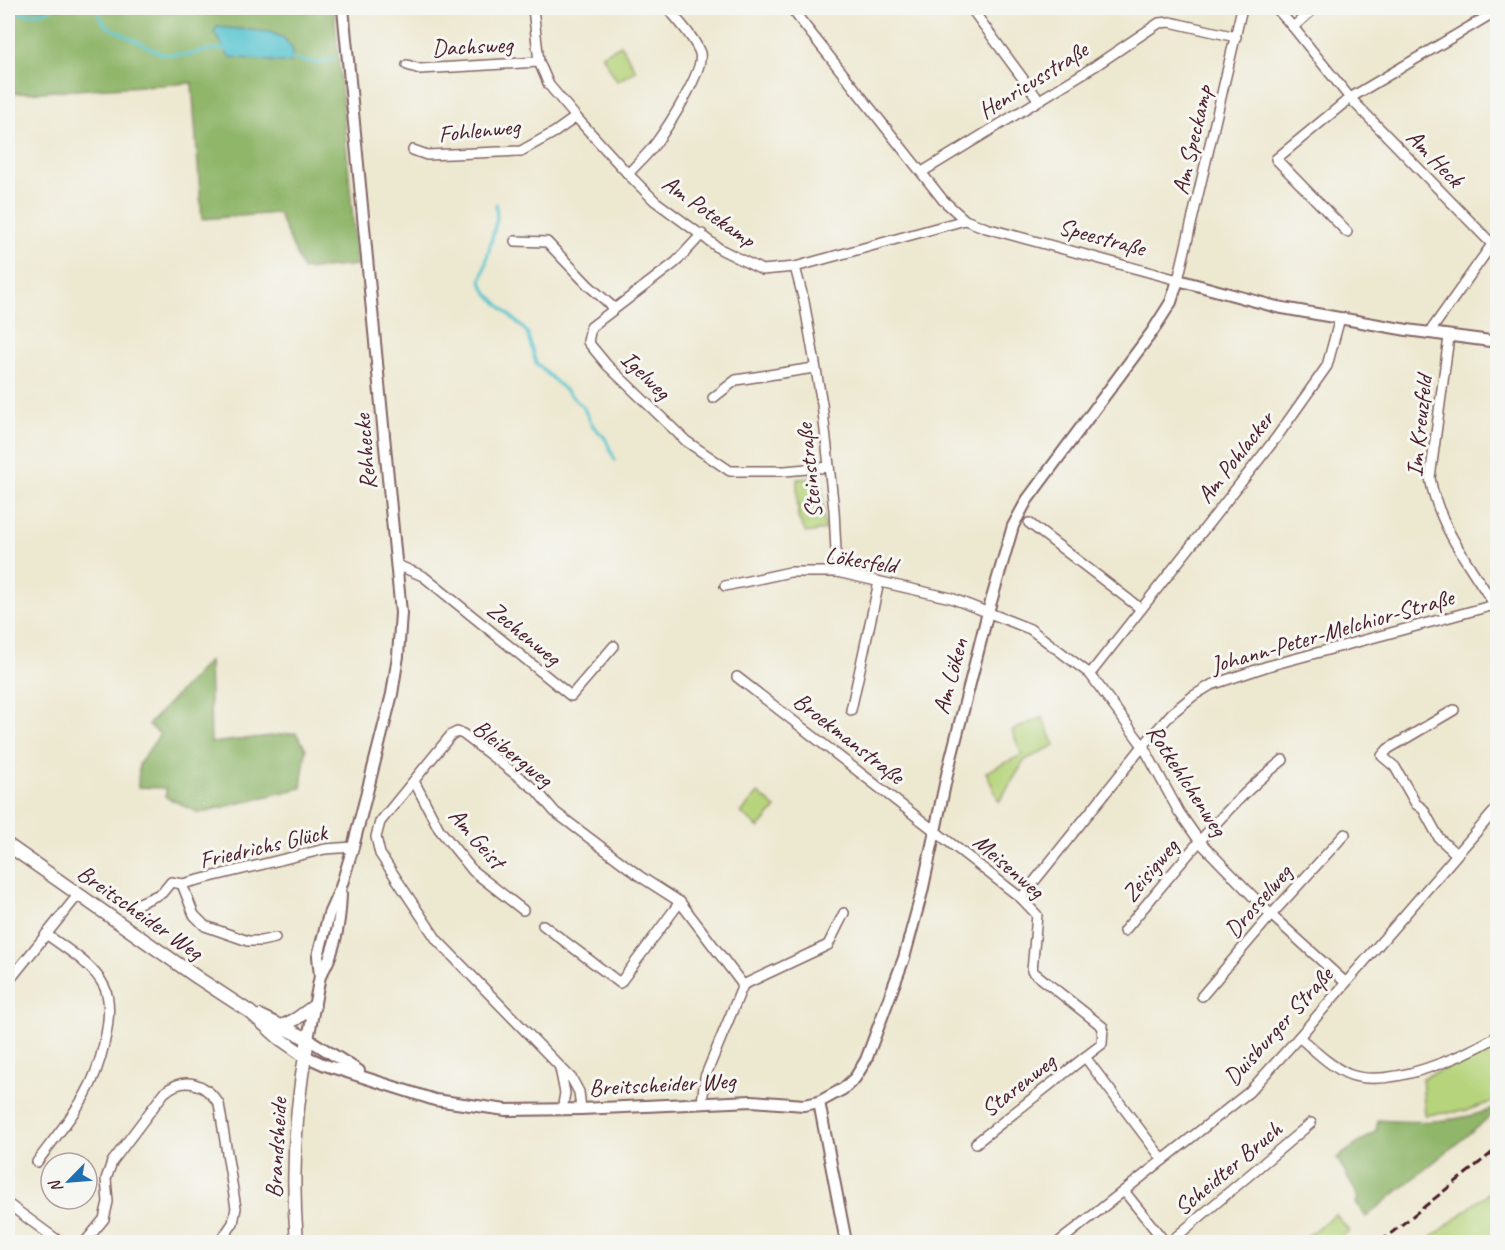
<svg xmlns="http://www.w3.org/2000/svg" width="1505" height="1250" viewBox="0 0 1505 1250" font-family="Caveat,sans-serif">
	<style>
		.green { fill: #b6d47b; stroke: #807a53; stroke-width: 1.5 }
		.forest { fill: #90b66b; stroke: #6d6a4b; stroke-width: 1.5 }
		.water { fill: #57c4d0; stroke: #50727e; stroke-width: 1.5 }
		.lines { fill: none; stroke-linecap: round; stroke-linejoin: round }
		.stream { stroke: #57c4d0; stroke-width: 3 }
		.minor-casing { stroke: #836565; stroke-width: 12 }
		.tertiary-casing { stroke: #836565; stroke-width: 14 }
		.secondary-casing { stroke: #836565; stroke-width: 15 }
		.minor { stroke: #fff; stroke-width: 9 }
		.tertiary { stroke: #fff; stroke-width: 10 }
		.secondary { stroke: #fff; stroke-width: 12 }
		.rail { stroke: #4a1f2b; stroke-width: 3; stroke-dasharray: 9 4.5; stroke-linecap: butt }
		.labels { text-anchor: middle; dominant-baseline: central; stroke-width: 6; stroke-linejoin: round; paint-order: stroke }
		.street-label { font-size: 24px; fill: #4a1f2b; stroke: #f6f6f2 }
	</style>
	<rect width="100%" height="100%" fill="#f6f6f2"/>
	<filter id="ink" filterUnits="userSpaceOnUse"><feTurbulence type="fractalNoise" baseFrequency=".0167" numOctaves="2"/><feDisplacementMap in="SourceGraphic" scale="12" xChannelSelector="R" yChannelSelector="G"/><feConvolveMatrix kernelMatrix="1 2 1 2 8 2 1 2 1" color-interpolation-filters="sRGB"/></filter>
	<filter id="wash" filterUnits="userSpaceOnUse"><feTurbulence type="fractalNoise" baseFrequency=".008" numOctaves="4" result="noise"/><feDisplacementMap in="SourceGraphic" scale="24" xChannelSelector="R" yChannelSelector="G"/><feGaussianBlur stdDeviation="1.35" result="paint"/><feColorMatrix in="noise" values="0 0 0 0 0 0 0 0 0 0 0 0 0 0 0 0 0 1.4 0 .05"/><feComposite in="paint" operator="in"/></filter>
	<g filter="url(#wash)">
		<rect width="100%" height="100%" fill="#ede8d0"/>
		<g class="green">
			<polygon points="621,45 636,71 617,81 602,55"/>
			<polygon points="812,478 818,480 822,486 825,530 806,533 798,518 797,479"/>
			<polygon points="1042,717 1055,745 1025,760 999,802 986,772 1022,755 1012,731"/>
			<polygon points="758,793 776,808 759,828 741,813"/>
			<polygon points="1497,1044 1497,1100 1465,1111 1425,1115 1422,1078 1471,1058"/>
			<polygon points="1497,1186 1497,1239 1470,1239 1467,1242 1426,1242"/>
			<polygon points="1335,1214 1349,1231 1335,1242 1300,1242"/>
		</g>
		<g class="forest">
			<polygon points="8,8 334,8 357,265 303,270 278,213 202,219 192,83 8,94"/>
			<polygon points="209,661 211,743 296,733 306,749 301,788 199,813 166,797 166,788 138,787 139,764 160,734 148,725"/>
			<path d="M1497 1107V1111L1366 1217 1356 1203 1359 1198 1337 1158 1376 1131 1378 1120C1418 1123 1461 1123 1497 1107Z"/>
		</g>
		<path class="water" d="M217 27 270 32 284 38 293 50 290 63 230 57C223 49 221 41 214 33Z"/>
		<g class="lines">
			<g class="stream">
				<polyline points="91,8 97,11 105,25 162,54 189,55 207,50 226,49"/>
				<path d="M8 10C26 16 37 15 54 8"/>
				<polyline points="289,58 317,63 334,59"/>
				<polyline points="496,204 497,218 481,282 487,293 527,332 536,363 583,407 593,426 605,438 615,460"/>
			</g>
		</g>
	</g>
	<g filter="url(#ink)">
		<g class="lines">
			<defs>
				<g id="minor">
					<polyline points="533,8 539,62 549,85 576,117 628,174 655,201 720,249 762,270 795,267 965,220"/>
					<polyline points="791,8 943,200 965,220 986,228 1178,280 1242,8"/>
					<polyline points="971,8 1038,99"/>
					<polyline points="1276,8 1293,27 1315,8"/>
					<polyline points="1293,27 1350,98 1492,244"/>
					<polyline points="407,65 420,69 539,62"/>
					<polyline points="413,150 427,155 521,151 555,132 576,117"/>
					<polyline points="922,172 1095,66 1159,23 1170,22 1236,37"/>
					<path d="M628 174C637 164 648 154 656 143 667 128 705 70 700 53 694 37 678 21 668 8"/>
					<polyline points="1347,232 1276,159 1350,98 1498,10"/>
					<polyline points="702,234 676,262 591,327 588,342 607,365 686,441 730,471 785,471 829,467"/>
					<polyline points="515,241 547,242 588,285 614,308"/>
					<polyline points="795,267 804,301 822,404 834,510 837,572"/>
					<polyline points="1429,333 1498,236"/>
					<path d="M1449 337 1430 478C1439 527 1470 566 1496 607"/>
					<polyline points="713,398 736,380 814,368"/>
					<polyline points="1029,523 1141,609"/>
					<polyline points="397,565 423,576 571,696 614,646"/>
					<polyline points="725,586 790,572 837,572 951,598 1030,629 1090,674 1143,746 1179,812 1200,842 1271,915 1345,982"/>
					<polyline points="1090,674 1276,438 1327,366 1340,318"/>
					<polyline points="737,677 1021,898 1037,915 1032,971 1103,1027 1102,1044 1085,1057 1163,1160"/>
					<polyline points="851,710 879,582"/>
					<polyline points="1454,710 1388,749 1382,756 1395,767 1416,804 1423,809 1439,838 1456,854"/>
					<polyline points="414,781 439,829 473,871 523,910"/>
					<polyline points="182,884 194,915 205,926 248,941 261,941 275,938"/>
					<polyline points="1021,898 1143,746 1172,713 1193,696 1211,685 1268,666 1498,604"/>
					<polyline points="135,905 162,893 171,882 182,884 325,849 353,847"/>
					<polyline points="543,925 620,983 680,902"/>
					<path d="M1124 931C1174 872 1222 808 1283 760"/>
					<polyline points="8,982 78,895"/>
					<polyline points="743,985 828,945 844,913"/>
					<polyline points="1202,996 1271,915 1345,834"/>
					<path d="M1299 1037C1314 1050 1330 1066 1348 1074 1389 1090 1462 1057 1498 1036"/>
					<polyline points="560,1068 565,1093 562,1110"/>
					<polyline points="581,1109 579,1092 572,1079 437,940 380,854 376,837 380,822 451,735 457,732 463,734 536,790 555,812 641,877 680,902 743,985 705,1077 702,1103"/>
					<polyline points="976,1143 1085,1057"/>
					<path d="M37 1162C53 1140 71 1119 85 1095 99 1071 117 1012 104 986 93 964 65 948 46 934"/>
					<polyline points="1124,1191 1165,1242"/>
					<polyline points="8,1204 60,1242"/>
					<path d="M85 1242 104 1219 108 1202 106 1179 112 1162 164 1093C184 1075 205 1083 219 1104L236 1208 233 1223 220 1242"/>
					<polyline points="1059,1242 1249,1092 1299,1037 1498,807"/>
					<polyline points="1170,1242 1311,1123"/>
				</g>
				<g id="tertiary">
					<polyline points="343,8 401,613 398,656 392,694 353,847 341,887 329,914 318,956 320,976 308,1039 359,1071"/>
					<path d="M320 976C336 952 340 922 341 894"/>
					<polyline points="305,1056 325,1065 435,1100 506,1110 581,1109 752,1101 804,1105 819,1102 843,1089 855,1078 866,1060 904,958 922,892 948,770 988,612 1013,526 1027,500 1152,332 1171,302 1178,280 1277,307 1407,330 1498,342"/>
					<polyline points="819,1102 846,1242"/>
				</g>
				<g id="secondary">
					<polyline points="8,845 198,978 250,1012 279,1038 305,1056"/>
					<path d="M260 1016 308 1039C295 1107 291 1173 297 1242"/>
					<polyline points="282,1026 296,1019 314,1006"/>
				</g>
			</defs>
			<use href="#minor" class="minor-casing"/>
			<use href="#tertiary" class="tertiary-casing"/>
			<use href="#secondary" class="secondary-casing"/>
			<use href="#minor" class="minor"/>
			<use href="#tertiary" class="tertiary"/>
			<use href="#secondary" class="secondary"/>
			<polyline class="rail" points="1380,1242 1498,1148"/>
		</g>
	</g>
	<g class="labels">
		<g class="street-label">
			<text transform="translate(472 46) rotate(-3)">Dachsweg</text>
			<text transform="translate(1033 80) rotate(-32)">Henricusstraße</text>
			<text transform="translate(479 130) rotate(-6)">Fohlenweg</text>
			<text transform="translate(1192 140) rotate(-77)">Am Speckamp</text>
			<text transform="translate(1435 158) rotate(46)">Am Heck</text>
			<text transform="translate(709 211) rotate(35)">Am Potekamp</text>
			<text transform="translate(1102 237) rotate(15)">Speestraße</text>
			<text transform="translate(646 375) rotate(44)">Igelweg</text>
			<text transform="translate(1419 426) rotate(-84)">Im Kreuzfeld</text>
			<text transform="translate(365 452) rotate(-95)">Rehhecke</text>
			<text transform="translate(1235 457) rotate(-52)">Am Pohlacker</text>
			<text transform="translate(809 471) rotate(-96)">Steinstraße</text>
			<text transform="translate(861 560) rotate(9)">Lökesfeld</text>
			<text transform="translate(1332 631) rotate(-16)">Johann-Peter-Melchior-Straße</text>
			<text transform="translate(524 633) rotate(39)">Zechenweg</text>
			<text transform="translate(950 676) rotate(-75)">Am Löken</text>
			<text transform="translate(849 738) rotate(38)">Broekmanstraße</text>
			<text transform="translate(513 753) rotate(38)">Bleibergweg</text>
			<text transform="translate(1187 780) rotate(57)">Rotkehlchenweg</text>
			<text transform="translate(477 838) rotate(49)">Am Geist</text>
			<text transform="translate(263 846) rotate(-13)">Friedrichs Glück</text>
			<text transform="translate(1009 866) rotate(41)">Meisenweg</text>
			<text transform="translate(1150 870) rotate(-50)">Zeisigweg</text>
			<text transform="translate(1258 901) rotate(-49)">Drosselweg</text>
			<text transform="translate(140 912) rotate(35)">Breitscheider Weg</text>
			<text transform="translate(1278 1026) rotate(-48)">Duisburger Straße</text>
			<text transform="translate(662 1084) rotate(-3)">Breitscheider Weg</text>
			<text transform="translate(1018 1085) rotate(-38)">Starenweg</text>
			<text transform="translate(276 1148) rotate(-87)">Brandsheide</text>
			<text transform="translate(1228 1168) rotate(-40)">Scheidter Bruch</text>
		</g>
	</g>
	<rect width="1505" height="1250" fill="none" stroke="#f6f6f2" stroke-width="30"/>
	<g transform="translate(69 1181) rotate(245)"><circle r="28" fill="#f6f6f2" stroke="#b1a0a2" stroke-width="1.5"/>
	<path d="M0-4.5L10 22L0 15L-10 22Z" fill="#1f6fb2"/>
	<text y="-9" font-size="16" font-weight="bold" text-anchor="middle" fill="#4a1f2b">N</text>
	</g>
</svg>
